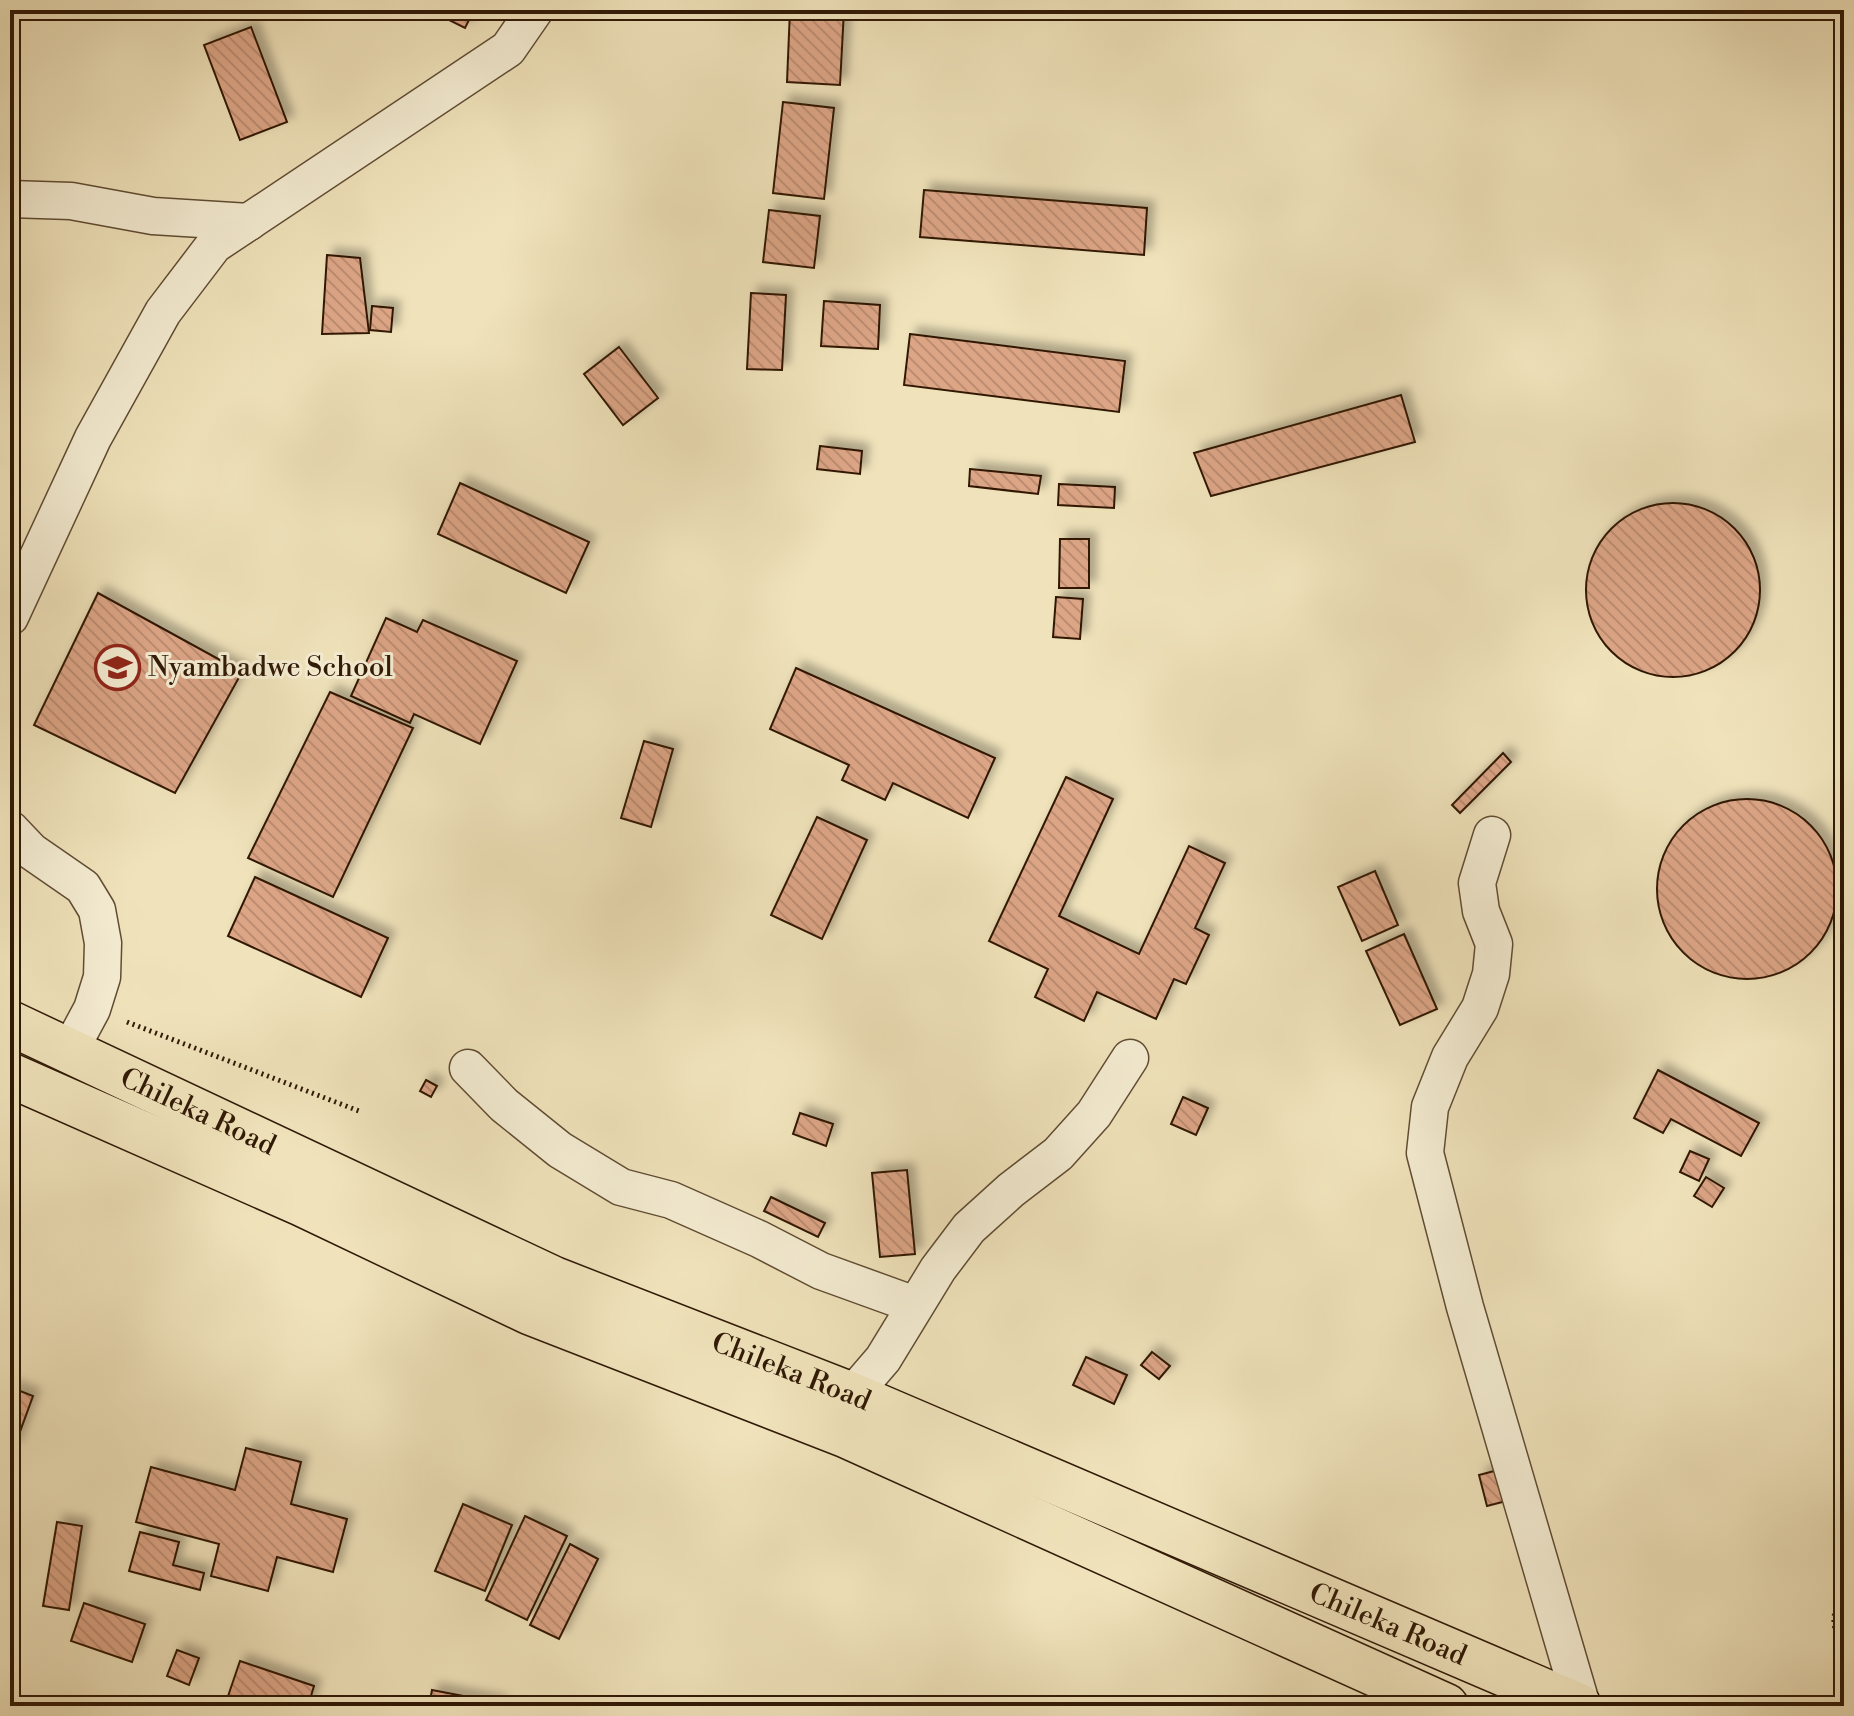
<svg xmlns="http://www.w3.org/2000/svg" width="1854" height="1716" viewBox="0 0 1854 1716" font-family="'Libre Bodoni',serif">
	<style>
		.building { fill: url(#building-back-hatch); stroke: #301906; stroke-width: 2; filter: url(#shadow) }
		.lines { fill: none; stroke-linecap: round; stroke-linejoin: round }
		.minor-casing { stroke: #604c33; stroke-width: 39 }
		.highway-casing { stroke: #301906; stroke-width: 47 }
		.path { stroke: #301906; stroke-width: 5; stroke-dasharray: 2 4; stroke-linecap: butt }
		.minor { stroke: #f5edd3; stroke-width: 36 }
		.highway { stroke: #f0e3bb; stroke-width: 44 }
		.labels { text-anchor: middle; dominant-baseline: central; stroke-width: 6; stroke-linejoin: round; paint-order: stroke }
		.poi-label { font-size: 28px; fill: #301906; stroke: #f5edd3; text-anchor: start }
		.street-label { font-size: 28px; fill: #301906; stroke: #f5edd3 }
	</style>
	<defs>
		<pattern id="building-back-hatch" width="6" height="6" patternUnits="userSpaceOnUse" patternTransform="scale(2)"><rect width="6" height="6" fill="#dca586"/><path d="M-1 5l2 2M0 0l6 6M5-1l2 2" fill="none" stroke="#bd8d72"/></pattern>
		<filter id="shadow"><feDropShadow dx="7" dy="-7" stdDeviation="4" flood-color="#0004"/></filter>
	</defs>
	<rect width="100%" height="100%" fill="#f0e3bb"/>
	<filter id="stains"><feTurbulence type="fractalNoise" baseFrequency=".0025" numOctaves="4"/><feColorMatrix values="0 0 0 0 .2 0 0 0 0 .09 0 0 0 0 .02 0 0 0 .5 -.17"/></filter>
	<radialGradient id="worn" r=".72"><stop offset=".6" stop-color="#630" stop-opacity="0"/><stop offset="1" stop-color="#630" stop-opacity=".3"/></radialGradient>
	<g class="building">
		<polygon points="429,10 474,10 465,28"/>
		<polygon points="790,10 844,10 840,85 787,82"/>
		<polygon points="251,27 287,122 240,140 204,45"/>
		<polygon points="783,102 834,108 824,199 773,193"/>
		<polygon points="924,190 1147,208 1144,255 920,237"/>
		<polygon points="769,210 820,216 814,268 763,262"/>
		<polygon points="327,255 360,258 369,333 322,334"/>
		<polygon points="751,293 786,295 782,370 747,369"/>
		<polygon points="824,301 880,305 878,349 821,346"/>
		<polygon points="372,306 393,308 391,332 370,330"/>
		<polygon points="910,334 1125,361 1119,412 904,385"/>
		<polygon points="619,347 658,398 623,425 584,374"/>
		<polygon points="1401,395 1415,442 1211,496 1194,453"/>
		<polygon points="820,446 862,451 860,474 817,469"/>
		<polygon points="970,469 1041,476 1038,494 969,486"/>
		<polygon points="460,483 589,542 566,593 438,534"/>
		<polygon points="1059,484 1115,487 1114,508 1058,505"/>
		<circle cx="1673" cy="590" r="87"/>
		<polygon points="1060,539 1089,539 1089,588 1059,588"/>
		<polygon points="98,593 242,672 175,793 34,725"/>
		<polygon points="1056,597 1083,599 1080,639 1053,637"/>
		<polygon points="386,618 417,632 423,620 517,661 480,744 414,714 410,723 351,696"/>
		<polygon points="796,668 995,758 968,818 893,783 885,800 842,780 849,765 770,729"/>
		<polygon points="330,692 413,728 333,897 248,858"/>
		<polygon points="644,741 673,749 651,827 621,818"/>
		<polygon points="1844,743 1844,817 1840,808 1835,778"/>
		<polygon points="1503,753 1511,762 1460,813 1452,805"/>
		<polygon points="1066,777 1113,799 1059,916 1139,954 1189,846 1225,863 1195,928 1209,935 1186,984 1174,979 1156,1019 1097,992 1084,1021 1035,997 1048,969 989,941"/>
		<circle cx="1747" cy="889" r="90"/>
		<polygon points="817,817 867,840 822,939 771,915"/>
		<polygon points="1375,871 1398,925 1362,941 1338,887"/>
		<polygon points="255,877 388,938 361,997 228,936"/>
		<polygon points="1404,934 1437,1009 1400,1025 1366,951"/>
		<polygon points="1658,1070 1759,1123 1741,1156 1671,1119 1663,1133 1634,1118"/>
		<polygon points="426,1080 437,1086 431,1097 420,1091"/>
		<polygon points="1183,1097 1208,1108 1196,1135 1171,1124"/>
		<polygon points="800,1113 833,1124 826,1146 793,1134"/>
		<polygon points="1690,1151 1709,1159 1699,1181 1680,1172"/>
		<polygon points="907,1170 915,1254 880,1257 872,1173"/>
		<polygon points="1706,1177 1724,1188 1712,1207 1694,1196"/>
		<polygon points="771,1197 825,1223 818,1237 764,1211"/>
		<polygon points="1152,1352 1170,1366 1159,1379 1141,1365"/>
		<polygon points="1086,1357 1127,1375 1114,1404 1073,1385"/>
		<polygon points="10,1387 33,1396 14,1448 10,1446"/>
		<polygon points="246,1448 301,1462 291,1504 347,1519 333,1572 277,1557 268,1591 211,1576 219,1544 136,1522 151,1467 235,1490"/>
		<polygon points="1502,1469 1510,1500 1487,1506 1479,1475"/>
		<polygon points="463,1504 512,1525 485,1591 435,1571"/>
		<polygon points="525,1516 567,1536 527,1620 486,1600"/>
		<polygon points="57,1522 82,1526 69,1610 43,1606"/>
		<polygon points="140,1532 179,1542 173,1565 204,1573 200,1590 129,1571"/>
		<polygon points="570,1544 598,1559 559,1639 530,1625"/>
		<polygon points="84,1603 145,1624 132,1662 71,1641"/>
		<polygon points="177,1650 199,1658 189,1685 167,1676"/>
		<polygon points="240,1661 314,1686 308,1706 239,1706 226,1702"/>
		<polygon points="432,1690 500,1703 499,1706 429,1706"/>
	</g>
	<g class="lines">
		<defs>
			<g id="minor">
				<polyline points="10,199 71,201 153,216 249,222"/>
				<polyline points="10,617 93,438 163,312 214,245 508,49 535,10"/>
				<polyline points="10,829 31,851 83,887 97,910 103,943 102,977 92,1009 70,1050"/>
				<polyline points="1492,835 1477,883 1481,911 1494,944 1491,974 1480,1008 1450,1057 1430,1107 1425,1153 1465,1307 1582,1706"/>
				<polyline points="468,1068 504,1105 560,1150 621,1187 671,1200 759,1239 821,1271 915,1305"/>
				<polyline points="852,1395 883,1359 938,1269 969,1228 1011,1190 1058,1154 1094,1114 1130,1058"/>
			</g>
			<g id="highway">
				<path id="s1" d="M10 1023 554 1279 852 1395 1579 1706"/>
				<polyline points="10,1075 302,1204 529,1312 845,1435 1446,1706"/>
			</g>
		</defs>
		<use href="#minor" class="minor-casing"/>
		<use href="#highway" class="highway-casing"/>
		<g class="path">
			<polyline points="127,1022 359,1111"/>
			<path d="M1844 1599C1826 1614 1836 1635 1844 1654"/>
		</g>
		<use href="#minor" class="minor"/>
		<use href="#highway" class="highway"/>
	</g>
	<defs>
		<symbol id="school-ring" viewBox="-11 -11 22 22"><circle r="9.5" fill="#f5edd3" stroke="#8f2418" stroke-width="1.5"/><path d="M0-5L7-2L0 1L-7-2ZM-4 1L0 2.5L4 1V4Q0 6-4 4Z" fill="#8f2418"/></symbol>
	</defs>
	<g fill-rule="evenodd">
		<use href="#school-ring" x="92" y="642" width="51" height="51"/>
	</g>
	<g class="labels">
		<g class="poi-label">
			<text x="148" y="667">Nyambadwe School</text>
		</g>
		<g class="street-label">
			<text stroke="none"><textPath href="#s1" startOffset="208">Chileka Road</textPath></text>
			<text stroke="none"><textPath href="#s1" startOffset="856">Chileka Road</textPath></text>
			<text stroke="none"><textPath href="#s1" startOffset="1504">Chileka Road</textPath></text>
		</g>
	</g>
	<rect width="1854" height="1716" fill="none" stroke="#f0e3bb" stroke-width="40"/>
	<rect x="12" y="12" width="1830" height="1692" fill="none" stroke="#301906" stroke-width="4"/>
	<rect x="20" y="20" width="1814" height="1676" fill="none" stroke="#301906" stroke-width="2"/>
	<rect width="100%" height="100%" filter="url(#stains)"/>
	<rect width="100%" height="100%" fill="url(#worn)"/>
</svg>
